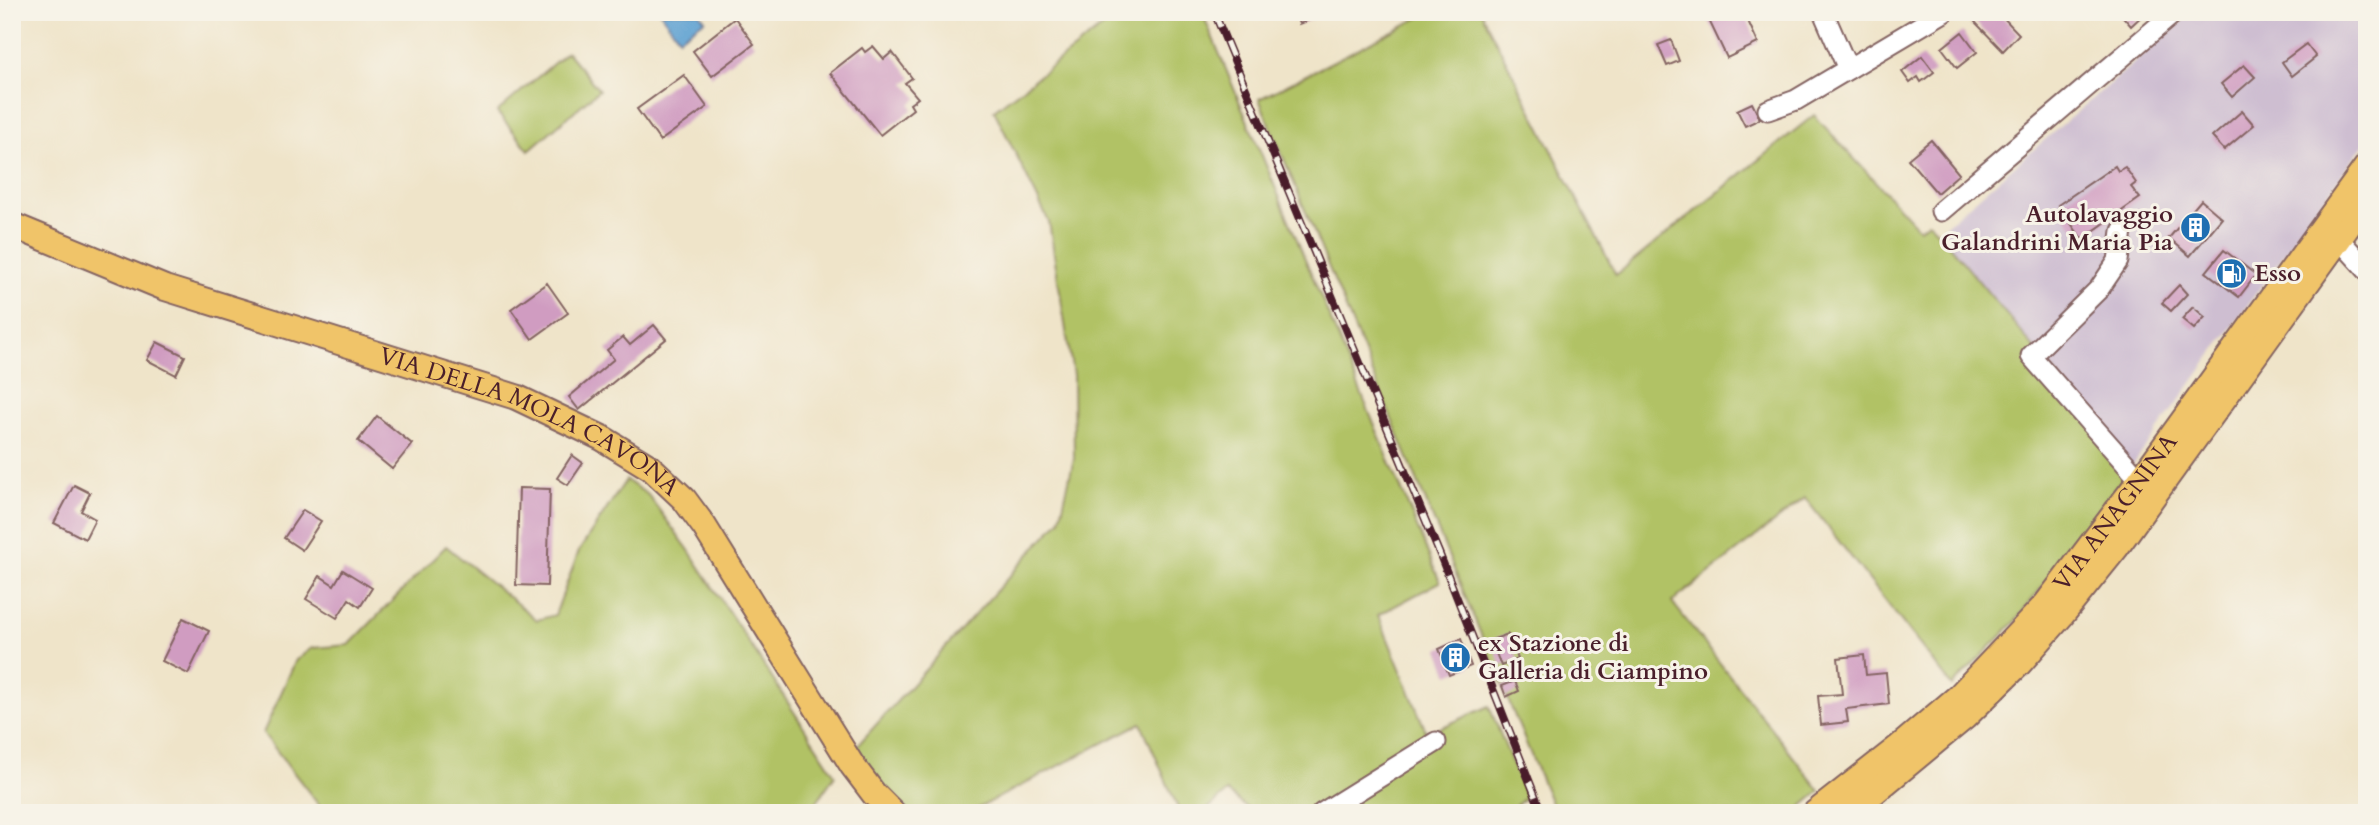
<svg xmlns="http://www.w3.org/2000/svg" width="2379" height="825" viewBox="0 0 2379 825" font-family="Cardo,serif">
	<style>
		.industrial { fill: #cebed1 }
		.green { fill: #b1c265; stroke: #7e7048; stroke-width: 2 }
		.water { fill: #5ea1d2; stroke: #54607e; stroke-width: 2 }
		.building { fill: #d09cc1 }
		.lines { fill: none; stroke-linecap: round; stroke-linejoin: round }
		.minor-casing { stroke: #846462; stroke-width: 23 }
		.major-casing { stroke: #846462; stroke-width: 28 }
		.minor { stroke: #fff; stroke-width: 19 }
		.major { stroke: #f0c469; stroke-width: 24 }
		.rail-casing { stroke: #4a1f2b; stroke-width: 8 }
		.rail { stroke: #f7f3e8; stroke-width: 5; stroke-dasharray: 16; stroke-linecap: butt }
		.labels { text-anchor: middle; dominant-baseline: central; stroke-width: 6; stroke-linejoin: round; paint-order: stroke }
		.poi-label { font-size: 24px; font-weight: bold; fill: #4a1f2b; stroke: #f7f3e8; text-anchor: start }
		.street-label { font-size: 24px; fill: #4a1f2b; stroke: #f7f3e8 }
	</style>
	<rect width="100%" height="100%" fill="#f7f3e8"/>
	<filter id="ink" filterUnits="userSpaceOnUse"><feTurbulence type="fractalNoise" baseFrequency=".0143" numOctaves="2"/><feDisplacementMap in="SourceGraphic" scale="14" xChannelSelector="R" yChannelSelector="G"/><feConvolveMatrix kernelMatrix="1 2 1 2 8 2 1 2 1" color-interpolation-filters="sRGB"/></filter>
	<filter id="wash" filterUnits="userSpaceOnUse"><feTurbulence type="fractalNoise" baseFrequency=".00686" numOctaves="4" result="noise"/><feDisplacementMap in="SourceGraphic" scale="28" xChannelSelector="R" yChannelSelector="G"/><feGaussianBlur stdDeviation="1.57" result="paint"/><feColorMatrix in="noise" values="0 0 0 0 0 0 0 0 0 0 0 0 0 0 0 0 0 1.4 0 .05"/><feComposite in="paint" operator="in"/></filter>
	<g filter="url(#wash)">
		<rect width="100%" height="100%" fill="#efe4c9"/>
		<polygon class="industrial" points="2193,12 2367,12 2367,139 2132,466 1938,232"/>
		<g class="green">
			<polygon points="1122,12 1202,12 1440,582 1378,615 1427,734 1489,706 1526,797 1507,813 1254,813 1227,792 1203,813 1180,813 1141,723 969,813 912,813 908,811 885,791 856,747 1060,520 1074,458 1073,375 1049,222 994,110"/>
			<polygon points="1430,12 1481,12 1616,275 1814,115 1919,229 1928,222 1938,232 2132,466 2086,530 2014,623 1952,686 1805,498 1672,602 1820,791 1794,813 1555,813 1259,99"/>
			<polygon points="567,52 599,90 529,150 497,112"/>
			<polygon points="626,480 648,495 688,549 835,775 809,813 325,813 263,733 296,660 312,648 349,645 446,546 537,620 555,615 579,551"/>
		</g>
		<polygon class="water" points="660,12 699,12 705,20 679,38"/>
		<g id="blocks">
			<g class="building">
				<polygon points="1294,12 1329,12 1299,24"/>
				<polygon points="1710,12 1744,12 1758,43 1727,58 1706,14"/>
				<polygon points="1985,12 1998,12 2019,34 2003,51 1975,22"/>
				<polygon points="2119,12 2146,12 2131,26"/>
				<polygon points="735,18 754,44 712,76 693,51"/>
				<polygon points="1962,32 1977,52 1957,68 1942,48"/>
				<polygon points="1671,40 1679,61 1667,66 1658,45"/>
				<polygon points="2306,44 2316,57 2292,76 2282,62"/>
				<polygon points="873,46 884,59 892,52 912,78 905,83 918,98 910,104 913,109 880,135 830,73 862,48 865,52"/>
				<polygon points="1922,56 1934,72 1921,82 1918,77 1910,83 1902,72"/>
				<polygon points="2244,65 2255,77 2232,97 2221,84"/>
				<polygon points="684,75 707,107 660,141 637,109"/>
				<polygon points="1752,103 1760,119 1745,126 1737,110"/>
				<polygon points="2242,111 2254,125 2224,150 2212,137"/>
				<polygon points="1931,140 1959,174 1937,193 1908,159"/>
				<polygon points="2115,166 2118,171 2125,167 2136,183 2131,187 2140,198 2082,239 2058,205"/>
				<polygon points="2201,200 2222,218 2190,256 2169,238"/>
				<polygon points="2224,250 2256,275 2239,297 2206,272"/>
				<polygon points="547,283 568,313 532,339 511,309"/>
				<polygon points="2179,285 2187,294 2171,311 2162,303"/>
				<polygon points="2193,307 2205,317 2194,329 2182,319"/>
				<polygon points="654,325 666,339 579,410 569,397 614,359 607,350 623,337 630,345"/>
				<polygon points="157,342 185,356 176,375 147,360"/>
				<polygon points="377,416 412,444 392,469 358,441"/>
				<polygon points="572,455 583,463 568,485 557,478"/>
				<polygon points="74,485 90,493 81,511 95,519 85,539 54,523"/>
				<polygon points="519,488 550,489 547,586 516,585"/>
				<polygon points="303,510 321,521 302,550 284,538"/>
				<polygon points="343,570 372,588 360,607 349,599 337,618 306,599 320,576 334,585"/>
				<polygon points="183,618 209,631 188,674 162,661"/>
				<polygon points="1508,634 1518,659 1501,666 1491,640"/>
				<polygon points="1461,639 1471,666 1449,675 1439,649"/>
				<polygon points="1864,655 1866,675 1886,673 1889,704 1846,709 1848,722 1821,725 1818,696 1842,694 1838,658"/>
				<polygon points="1515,681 1519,691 1506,697 1502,686"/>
			</g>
		</g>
	</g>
	<g filter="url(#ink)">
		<use href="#blocks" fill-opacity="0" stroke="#846462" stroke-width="2"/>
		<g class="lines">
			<defs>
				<g id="minor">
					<polyline points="1823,12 1848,69"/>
					<polyline points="1768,110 1796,100 1944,12"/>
					<polyline points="1941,211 2175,12"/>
					<polyline points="2122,231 2118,261 2099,289 2031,356 2140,480"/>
					<polyline points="2339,239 2367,270"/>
					<polyline points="1322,813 1436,742"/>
				</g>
				<g id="major">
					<path id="s1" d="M12 225 165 288 516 397 602 438 651 468 684 499 704 526 852 765 874 794 893 813"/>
					<path id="s2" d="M1815 813 1899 747 1958 697 2046 604 2140 480 2367 166"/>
					<polyline points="1849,813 1965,717 2018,665 2062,615 2116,548 2367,200"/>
				</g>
			</defs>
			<use href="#minor" class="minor-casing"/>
			<use href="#major" class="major-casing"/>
			<use href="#minor" class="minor"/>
			<use href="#major" class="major"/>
			<defs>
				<polyline id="rail" points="1214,12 1440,555 1542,813"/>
			</defs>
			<use href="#rail" class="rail-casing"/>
			<use href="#rail" class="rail"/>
		</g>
	</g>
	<defs>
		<symbol id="building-disc" viewBox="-11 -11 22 22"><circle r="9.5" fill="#1f6fb2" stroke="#f7f3e8"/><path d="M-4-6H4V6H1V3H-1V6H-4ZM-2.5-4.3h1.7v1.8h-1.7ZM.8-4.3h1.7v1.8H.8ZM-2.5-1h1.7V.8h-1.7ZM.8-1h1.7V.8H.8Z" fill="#fff"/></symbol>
		<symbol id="fuel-disc" viewBox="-11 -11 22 22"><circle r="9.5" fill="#1f6fb2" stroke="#f7f3e8"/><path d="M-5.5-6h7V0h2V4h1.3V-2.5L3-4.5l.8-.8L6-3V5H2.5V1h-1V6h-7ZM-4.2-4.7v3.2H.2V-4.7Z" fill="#fff"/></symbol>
	</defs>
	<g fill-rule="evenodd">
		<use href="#building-disc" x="2178" y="210" width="35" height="35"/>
		<use href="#fuel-disc" x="2214" y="256" width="35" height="35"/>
		<use href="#building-disc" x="1438" y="640" width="35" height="35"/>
	</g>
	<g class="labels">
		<g class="poi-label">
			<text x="2173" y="214" text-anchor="end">Autolavaggio<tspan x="2173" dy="28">Galandrini Maria Pia</tspan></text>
			<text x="2254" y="273">Esso</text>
			<text x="1478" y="643">ex Stazione di<tspan x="1478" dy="28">Galleria di Ciampino</tspan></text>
		</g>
		<g class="street-label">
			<text stroke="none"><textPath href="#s1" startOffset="555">VIA DELLA MOLA CAVONA</textPath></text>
			<text stroke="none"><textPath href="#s2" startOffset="427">VIA ANAGNINA</textPath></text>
		</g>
	</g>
	<rect width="2379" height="825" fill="none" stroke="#f7f3e8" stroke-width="42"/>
</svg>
